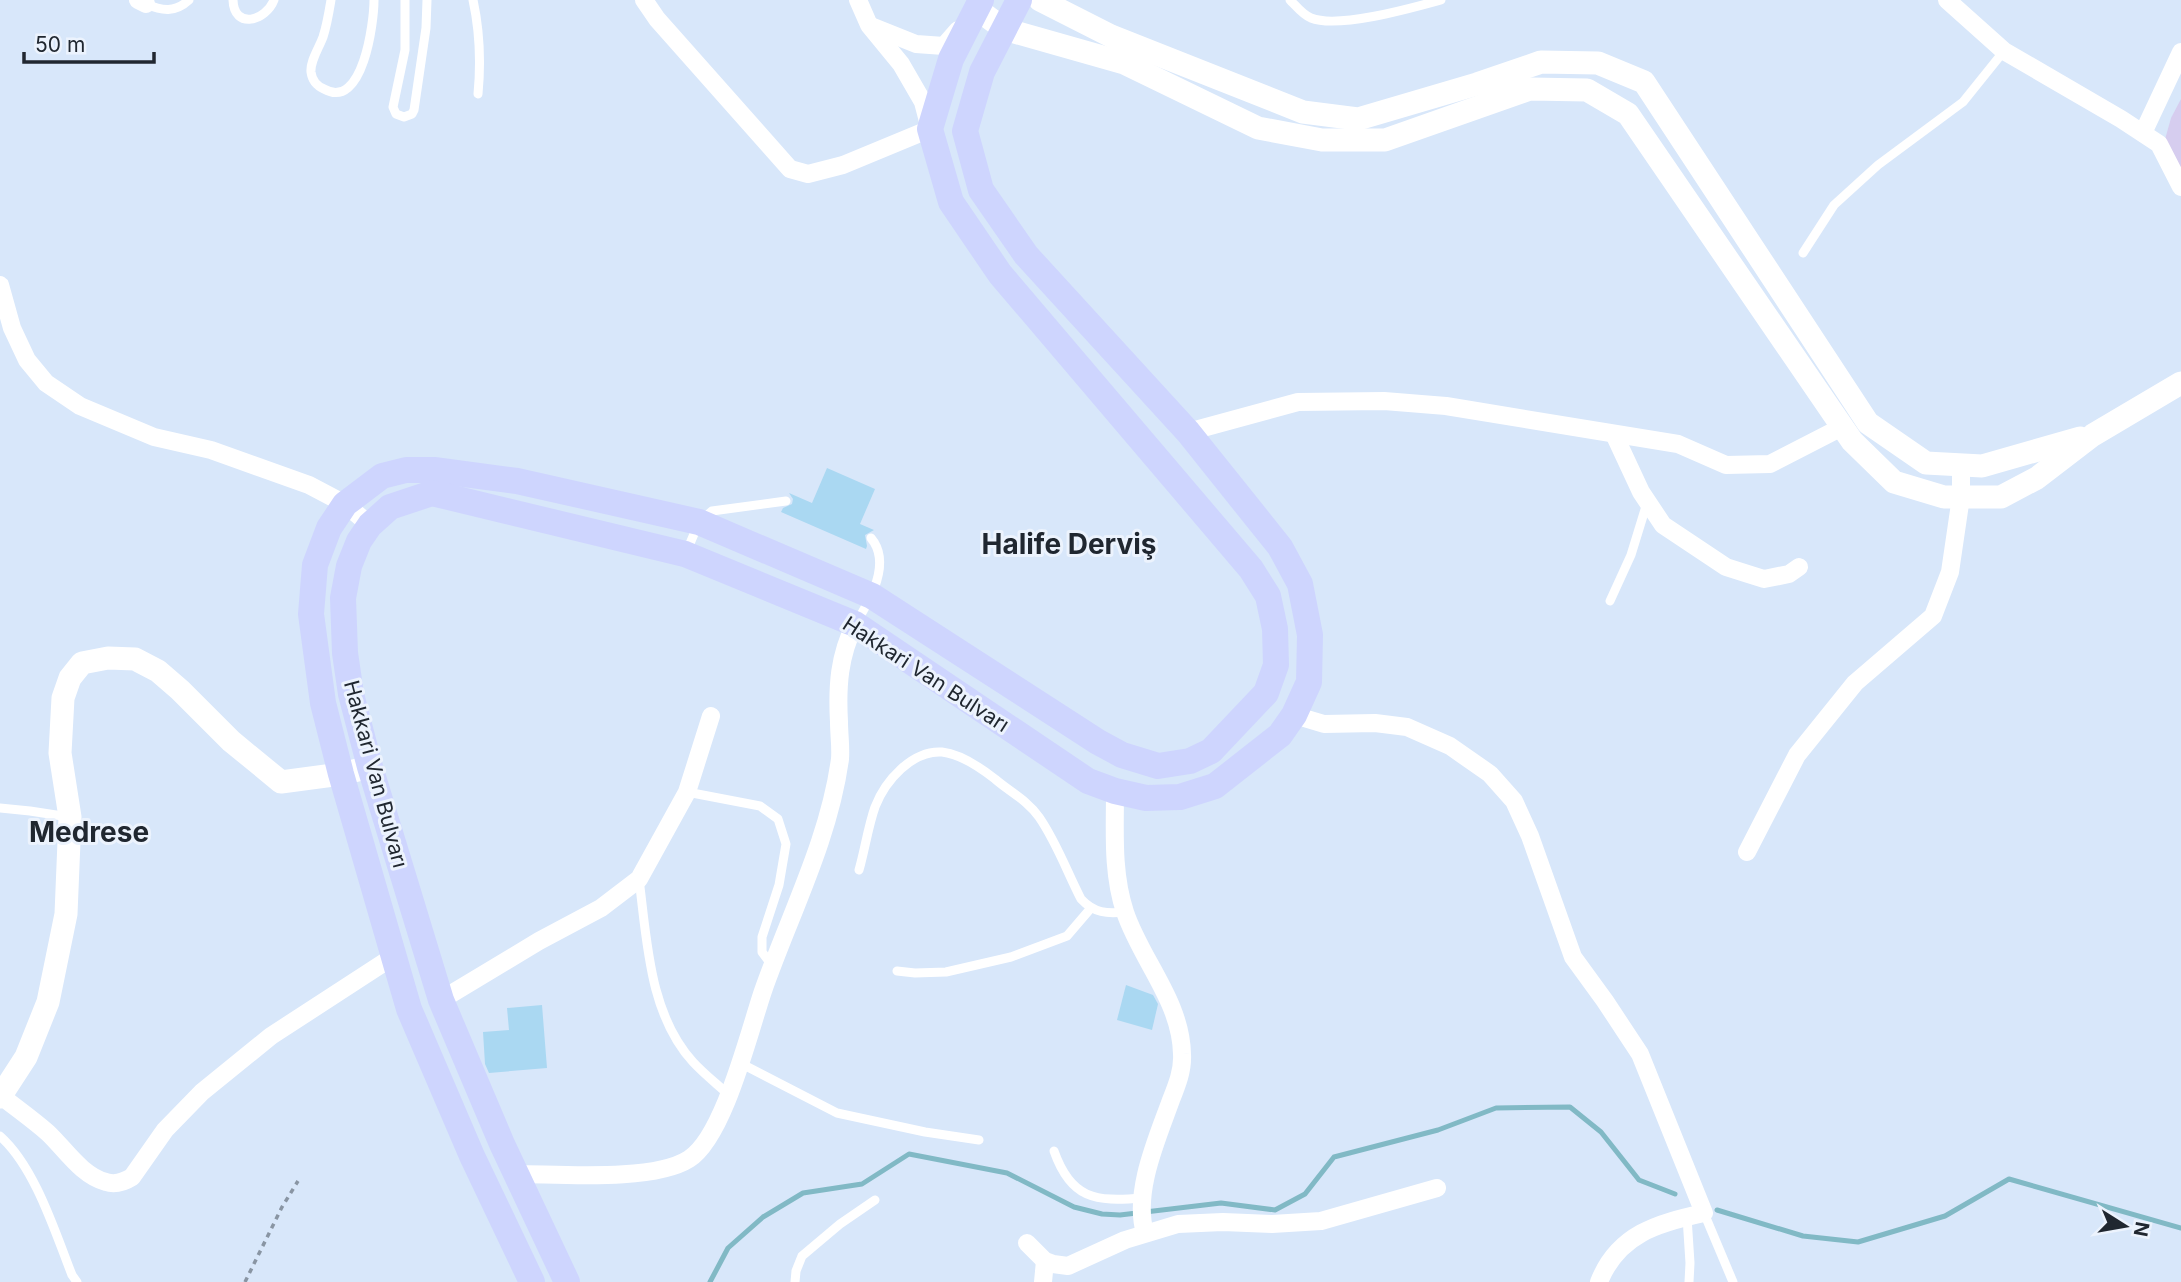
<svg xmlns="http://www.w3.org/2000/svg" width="2181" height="1282" viewBox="0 0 2181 1282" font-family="Inter,sans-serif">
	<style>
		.green { fill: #d6cdef }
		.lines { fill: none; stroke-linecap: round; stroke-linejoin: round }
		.stream { stroke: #81b9c5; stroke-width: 5 }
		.building { fill: #aad8f2 }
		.path { stroke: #8995a3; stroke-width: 3.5; stroke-dasharray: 5 5; stroke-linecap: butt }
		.lane { stroke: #fff; stroke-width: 9 }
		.street { stroke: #fff; stroke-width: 18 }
		.secondary { stroke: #fff; stroke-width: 23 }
		.primary { stroke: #ced5fe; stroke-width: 26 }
		.labels { text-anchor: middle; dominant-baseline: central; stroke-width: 6; stroke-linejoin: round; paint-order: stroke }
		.street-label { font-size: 21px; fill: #202730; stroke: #ecf3fd }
		.district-label { font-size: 28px; font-weight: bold; fill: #202730; stroke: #ecf3fd }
	</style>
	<rect width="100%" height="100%" fill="#d8e7fa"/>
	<polygon class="green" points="2181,99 2181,170 2164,143 2171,118"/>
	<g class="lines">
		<g class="stream">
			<polyline points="1717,1210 1803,1236 1858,1242 1945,1216 2009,1179 2181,1228"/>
			<polyline points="710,1282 728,1248 763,1217 803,1193 862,1184 909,1154 1007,1173 1074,1207 1102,1214 1120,1215 1221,1203 1275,1210 1305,1194 1334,1157 1438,1130 1496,1108 1570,1107 1601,1132 1639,1180 1675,1194"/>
		</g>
	</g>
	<g class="building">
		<polygon points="827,468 875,489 860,524 874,530 865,535 867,546 866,549 781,512 783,508 792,504 793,499 789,493 812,503"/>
		<polygon points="1126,985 1153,995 1158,1004 1152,1030 1117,1020"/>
		<polygon points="542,1005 547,1068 489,1073 485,1064 483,1032 509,1030 507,1008"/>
	</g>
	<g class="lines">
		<polyline class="path" points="245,1282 282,1207 298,1181"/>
		<g class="lane">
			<path d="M233 0C234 30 266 21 274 0"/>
			<path d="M331 0C329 12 327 25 323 37 319 48 310 61 311 72 312 80 317 86 324 89 363 111 374 22 374 0"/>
			<polyline points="405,0 405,50 393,107 396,114 404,117 412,114 414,110 426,28 427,0"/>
			<path d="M473 0C480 32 481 62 478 94"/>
			<path d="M1290 0C1296 6 1303 15 1311 18 1338 29 1412 8 1441 0"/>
			<path d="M146 4C162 11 175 13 189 0"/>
			<polyline points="1803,253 1834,205 1878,165 1963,102 2004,51"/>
			<polyline points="686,553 699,522 712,511 786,501"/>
			<polyline points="1610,601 1631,555 1647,503"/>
			<path d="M856 623C870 600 892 563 871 538"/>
			<polyline points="687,792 760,806 778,819 786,844 779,885 762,937 762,952 773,967"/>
			<polyline points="0,808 30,811 69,817"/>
			<path d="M859 870C865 849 868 827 875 807 885 781 912 750 942 752 960 754 981 768 995 779 1010 792 1027 800 1039 817 1057 843 1067 872 1081 899 1094 913 1107 914 1125 912"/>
			<path d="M639 879C647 940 649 1014 693 1062 704 1074 717 1084 729 1095"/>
			<polyline points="897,971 915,973 946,972 1011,957 1067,936 1091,908"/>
			<polyline points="740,1063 837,1113 925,1132 979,1140"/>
			<path d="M0 1136C35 1167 55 1232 72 1275L77 1282"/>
			<path d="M1054 1151C1071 1199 1095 1202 1142 1198"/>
			<polyline points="1704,1213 1733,1282"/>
			<polyline points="1687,1217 1690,1263 1689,1282"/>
			<polyline points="795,1282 796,1271 802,1256 840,1224 875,1200"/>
		</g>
		<g class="street">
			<polyline points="138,0 146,4"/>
			<polyline points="644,0 657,19 790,169 808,174 843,165 930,129 923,102 901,64 869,25 858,0"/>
			<polyline points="1947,0 2004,51 2121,119 2159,144 2181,187"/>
			<polyline points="871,26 916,44 944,46 958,30"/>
			<polyline points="2143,133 2181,52"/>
			<polyline points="0,285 12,328 27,360 46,383 80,406 154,437 211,450 309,485 345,504 370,525"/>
			<polyline points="1188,432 1298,402 1384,401 1446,406 1678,444 1726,465 1770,464 1842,427"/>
			<polyline points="1614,434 1641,492 1663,525 1726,567 1748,574 1764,579 1789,574 1799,567"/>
			<path d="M1294 715 1324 724 1375 723 1407 727 1450 746 1490 774 1514 801 1530 836 1573 957 1605 1001 1640 1054 1704 1213C1658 1223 1618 1234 1599 1282"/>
			<path d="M1115 791C1115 831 1112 873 1125 912 1141 960 1181 1001 1182 1054 1183 1070 1177 1085 1171 1100 1157 1139 1133 1192 1145 1233"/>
			<polyline points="1747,852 1797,755 1855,683 1933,616 1950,572 1961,497 1961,465"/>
			<polyline points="441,1000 539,941 601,908 639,879 687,792 711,716"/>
			<path d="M0 1095C16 1108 32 1119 48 1133 65 1149 82 1176 106 1182 115 1185 124 1182 132 1177L165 1130 202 1092 271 1036 394 956"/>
			<path d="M516 1174C559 1174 653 1182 689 1159 724 1137 749 1032 763 991 790 914 829 840 840 759 841 747 839 734 839 722 837 686 839 656 855 624"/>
			<polyline points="1027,1243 1045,1261 1053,1264 1068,1266 1125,1240 1178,1224 1223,1222 1272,1224 1321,1221 1437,1188"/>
			<polyline points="1043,1282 1045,1261"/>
		</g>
		<g class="secondary">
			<polyline points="1040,0 1111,36 1303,112 1358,119 1477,84 1541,62 1598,63 1644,82 1868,423 1926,463 1982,466 2080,438"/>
			<polyline points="977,9 1004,29 1124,63 1258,128 1322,140 1385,140 1530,89 1587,90 1628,114 1852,441 1894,482 1944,497 2001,497 2037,478 2093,435 2181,383"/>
			<polyline points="0,1097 26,1057 48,1002 66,914 70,817 60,753 63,698 70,678 82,663 108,658 135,659 158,671 180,690 231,741 281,782 341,774 370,767"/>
		</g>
		<g class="primary">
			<polyline points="532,1282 472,1156 409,1009 341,774 323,703 311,614 315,565 329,528 345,504 382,476 406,470 434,470 517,481 699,522 872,596 1098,742 1122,755 1158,766 1190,761 1211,751 1266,693 1276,665 1275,629 1268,596 1251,569 1000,274 951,202 930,129 951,59 981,0"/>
			<polyline points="567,1282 502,1144 441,1000 370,767 351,694 345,653 343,598 349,566 359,541 370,525 390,507 432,493 685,554 855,624 1088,781 1115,791 1146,798 1180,797 1215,786 1280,735 1294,715 1309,682 1310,635 1300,584 1280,547 1188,432 1026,255 981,190 965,131 982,72 1019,0"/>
		</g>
	</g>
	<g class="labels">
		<g class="street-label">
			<text transform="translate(926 674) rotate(33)">Hakkari Van Bulvarı</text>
			<text transform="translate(376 774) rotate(75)">Hakkari Van Bulvarı</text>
		</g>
		<g class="district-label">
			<text x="1069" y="544">Halife Derviş</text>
			<text x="89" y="832">Medrese</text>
		</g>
	</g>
	<g transform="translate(2125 1226) rotate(101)" stroke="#ecf3fd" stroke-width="5" paint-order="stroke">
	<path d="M0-5L12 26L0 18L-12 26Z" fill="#202730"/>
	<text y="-10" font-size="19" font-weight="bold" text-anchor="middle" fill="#202730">N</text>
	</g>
	<path d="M24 52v10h130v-10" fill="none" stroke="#202730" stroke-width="3.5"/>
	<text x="35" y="52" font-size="21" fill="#202730" stroke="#ecf3fd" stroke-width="5" paint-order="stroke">50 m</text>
</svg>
